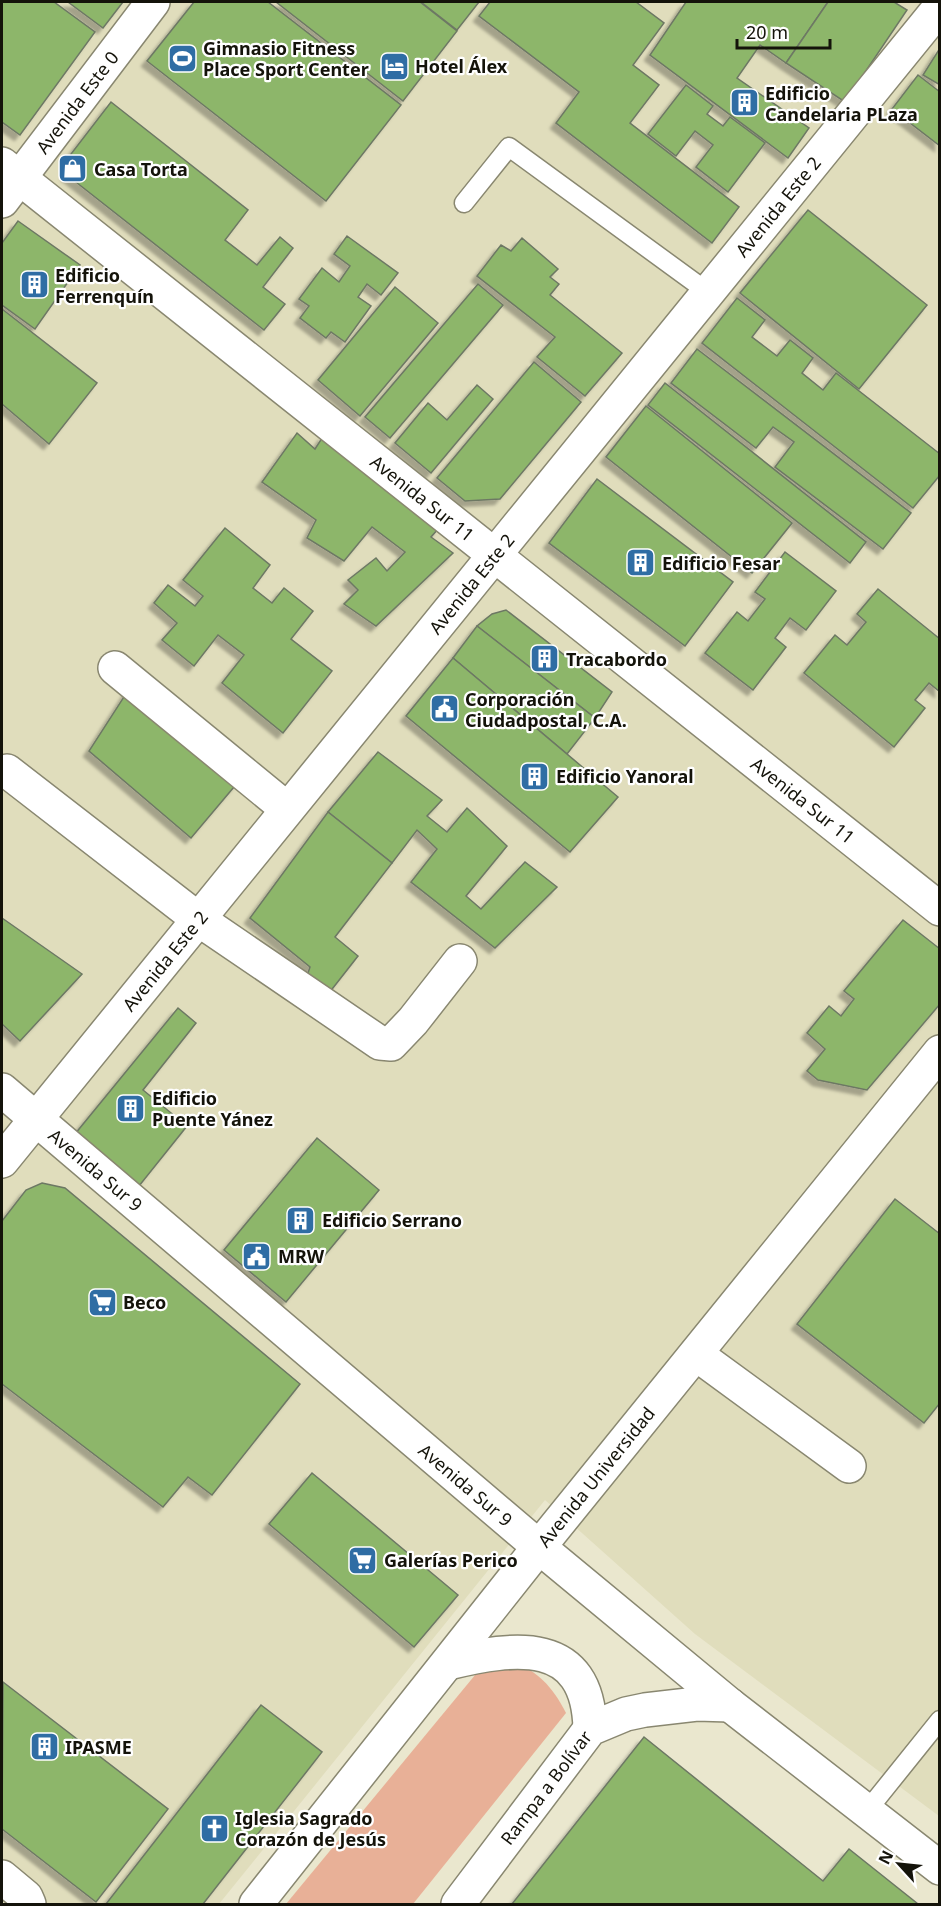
<svg xmlns="http://www.w3.org/2000/svg" width="941" height="1906" viewBox="0 0 941 1906" font-family="'Noto Sans',sans-serif">
	<style>
		.built { fill: #e0ddbc }
		.green { fill: #e8b097 }
		.building { fill: #8db66b; stroke: #6d7864; stroke-width: 1.5; filter: url(#shadow) }
		.lines { fill: none; stroke-linecap: round; stroke-linejoin: round }
		.lane-casing { stroke: #898770; stroke-width: 21 }
		.street-casing { stroke: #898770; stroke-width: 36 }
		.lane { stroke: #fff; stroke-width: 18 }
		.street { stroke: #fff; stroke-width: 33 }
		.labels { text-anchor: middle; dominant-baseline: central; stroke-width: 4.5; stroke-linejoin: round; paint-order: stroke }
		.poi-label { font-size: 18px; font-weight: bold; fill: #14130a; stroke: #fff; text-anchor: start }
		.street-label { font-size: 18px; fill: #14130a; stroke: #fff }
	</style>
	<defs>
		<filter id="shadow"><feDropShadow dx="-5.5" dy="5.5" stdDeviation="1.5" flood-color="#0004"/></filter>
	</defs>
	<rect width="100%" height="100%" fill="#eae7ce"/>
	<polygon class="built" points="2,2 939,2 939,1816 695,1634 545,1500 219,1904 2,1904"/>
	<path class="green" d="M511 1659C539 1674 551 1684 566 1713L413 1904H286L485 1663Z"/>
	<g class="building">
		<polygon points="2,2 54,2 95,32 20,135 2,122"/>
		<polygon points="68,2 123,2 103,28"/>
		<polygon points="194,2 268,2 401,105 326,201 147,61"/>
		<polygon points="276,2 420,2 457,31 403,101"/>
		<polygon points="421,2 479,2 457,30"/>
		<polygon points="490,2 636,2 664,23 633,65 659,85 630,123 739,207 712,243 556,123 579,92 479,16"/>
		<polygon points="686,2 828,2 786,63 760,45 737,78 809,128 788,158 650,55"/>
		<polygon points="828,2 894,2 907,10 845,102 786,63"/>
		<polygon points="940,48 940,85 923,75"/>
		<polygon points="918,75 940,92 940,146 892,109"/>
		<polygon points="686,85 713,106 707,114 723,126 730,117 765,143 728,192 696,167 713,145 695,131 676,156 648,134"/>
		<polygon points="111,102 248,210 225,240 257,265 280,237 293,248 263,287 285,304 264,330 67,175 71,154"/>
		<polygon points="808,210 927,305 859,389 740,293"/>
		<polygon points="18,221 80,265 35,329 2,305 2,243"/>
		<polygon points="347,236 398,273 381,295 367,284 358,297 371,306 345,342 331,332 326,338 300,318 309,306 299,299 322,268 339,282 350,266 334,254"/>
		<polygon points="522,238 558,269 550,277 559,284 550,295 622,353 585,396 537,357 555,337 477,276 501,245 511,251"/>
		<polygon points="478,284 503,305 390,438 365,417"/>
		<polygon points="395,287 438,323 360,416 318,380"/>
		<polygon points="737,298 765,320 752,337 777,356 790,340 813,358 802,373 823,390 836,373 940,454 940,475 913,508 702,343"/>
		<polygon points="2,309 97,383 49,444 2,404"/>
		<polygon points="697,349 911,513 883,549 775,467 794,442 773,427 756,448 671,383"/>
		<polygon points="534,362 581,402 500,499 465,501 437,478"/>
		<polygon points="665,383 866,542 850,563 648,405"/>
		<polygon points="477,385 493,399 431,473 395,443 428,403 447,420"/>
		<polygon points="646,406 792,523 752,573 606,457"/>
		<polygon points="297,433 315,449 324,435 439,528 431,537 453,553 376,626 344,604 358,590 348,580 376,558 387,571 405,552 372,527 344,561 307,538 316,520 262,482"/>
		<polygon points="597,479 733,582 685,646 549,543"/>
		<polygon points="225,528 270,565 253,588 272,603 284,588 313,611 291,639 332,671 283,733 222,683 244,655 218,635 194,666 162,640 177,623 154,603 168,585 195,606 203,596 183,580"/>
		<polygon points="785,552 836,591 806,630 790,618 775,638 786,647 753,690 705,653 737,612 748,621 765,599 755,592"/>
		<polygon points="878,589 940,639 940,692 929,683 915,700 925,708 894,747 804,673 835,635 847,645 866,622 857,614"/>
		<polygon points="506,610 612,692 595,718 477,626 492,614"/>
		<polygon points="477,626 595,718 567,754 453,658"/>
		<polygon points="453,658 618,797 570,852 406,716"/>
		<polygon points="129,689 239,781 191,838 89,751"/>
		<polygon points="378,752 442,800 427,816 447,832 467,808 507,846 466,896 481,909 525,862 557,887 495,948 411,882 437,849 417,830 392,863 328,812"/>
		<polygon points="328,812 392,863 335,937 358,956 329,993 306,979 310,967 250,918"/>
		<polygon points="2,918 82,974 20,1041 2,1024"/>
		<polygon points="903,920 940,949 940,1004 867,1090 818,1080 807,1071 825,1049 807,1033 829,1006 841,1016 854,999 844,991"/>
		<polygon points="178,1008 196,1023 143,1090 187,1126 139,1186 75,1134"/>
		<polygon points="317,1138 379,1190 286,1302 224,1250"/>
		<polygon points="42,1183 65,1188 300,1384 212,1495 188,1477 163,1507 2,1384 2,1221 26,1190"/>
		<polygon points="895,1199 940,1234 940,1403 924,1423 797,1324"/>
		<polygon points="312,1473 458,1595 414,1647 269,1524"/>
		<polygon points="3,1682 168,1809 96,1902 2,1829"/>
		<polygon points="261,1705 322,1752 203,1904 106,1904"/>
		<polygon points="644,1737 823,1881 849,1849 918,1904 512,1904"/>
	</g>
	<g class="lines">
		<defs>
			<g id="lane">
				<polyline points="464,203 509,147 709,293"/>
				<polyline points="866,1812 940,1720"/>
			</g>
			<g id="street">
				<path id="s1" d="M2 164 940 909"/>
				<path id="s2" d="M2 201 153 2"/>
				<polyline points="115,668 287,809"/>
				<polyline points="7,771 198,919 380,1043 391,1044 413,1021 460,961"/>
				<path id="s3" d="M2 1090 539 1547 730 1705 940 1868"/>
				<path id="s4" d="M2 1161 940 7"/>
				<polyline points="696,1354 849,1466"/>
				<path d="M448 1663C514 1647 588 1636 590 1729"/>
				<polyline points="2,1877 26,1897 29,1904"/>
				<path id="s5" d="M256 1904 539 1547 940 1052"/>
				<path id="s6" d="M458 1904 590 1729 626 1714 645 1710 697 1704 730 1705"/>
			</g>
		</defs>
		<use href="#lane" class="lane-casing"/>
		<use href="#street" class="street-casing"/>
		<use href="#lane" class="lane"/>
		<use href="#street" class="street"/>
	</g>
	<defs>
		<symbol id="stadium-square" viewBox="-11 -11 22 22"><rect x="-9" y="-9" width="18" height="18" rx="4" fill="#2f6da4" stroke="#fff"/><path d="M0-5a6.5 5 0 1 0 0 10a6.5 5 0 1 0 0-10ZM-3.5-1.8h7v3.6h-7Z" fill="#fff"/></symbol>
		<symbol id="hotel-square" viewBox="-11 -11 22 22"><rect x="-9" y="-9" width="18" height="18" rx="4" fill="#2f6da4" stroke="#fff"/><path d="M-6-4.5h1.5V1H6V5H4.5V3h-9V5H-6ZM-4 0a1.8 1.8 0 1 1 3.6 0ZM.5 0V-2.5h3Q6-2.5 6 0Z" fill="#fff"/></symbol>
		<symbol id="building-square" viewBox="-11 -11 22 22"><rect x="-9" y="-9" width="18" height="18" rx="4" fill="#2f6da4" stroke="#fff"/><path d="M-4-6H4V6H1V3H-1V6H-4ZM-2.5-4.3h1.7v1.8h-1.7ZM.8-4.3h1.7v1.8H.8ZM-2.5-1h1.7V.8h-1.7ZM.8-1h1.7V.8H.8Z" fill="#fff"/></symbol>
		<symbol id="shop-square" viewBox="-11 -11 22 22"><rect x="-9" y="-9" width="18" height="18" rx="4" fill="#2f6da4" stroke="#fff"/><path d="M-5-2.5h2.3a2.7 3.5 0 0 1 5.4 0H5L5.5 6h-11ZM-1.5-2.5h3a1.5 2.3 0 0 0-3 0Z" fill="#fff"/></symbol>
		<symbol id="civic-square" viewBox="-11 -11 22 22"><rect x="-9" y="-9" width="18" height="18" rx="4" fill="#2f6da4" stroke="#fff"/><path d="M-.6-6.5H3V-4.5H.6V-3L4-1V1h2V6H-6V1h2V-1L-.6-3ZM-1.2 2.5V6h2.4V2.5Z" fill="#fff"/></symbol>
		<symbol id="supermarket-square" viewBox="-11 -11 22 22"><rect x="-9" y="-9" width="18" height="18" rx="4" fill="#2f6da4" stroke="#fff"/><path d="M-6-5.5h2.5l.6 2H6L4.5 2H-2.5L-4.4-4H-6ZM-1.5 3.2a1.3 1.3 0 1 0 .1 0ZM3 3.2a1.3 1.3 0 1 0 .1 0Z" fill="#fff"/></symbol>
		<symbol id="church-square" viewBox="-11 -11 22 22"><rect x="-9" y="-9" width="18" height="18" rx="4" fill="#2f6da4" stroke="#fff"/><path d="M-1.2-6h2.4v3.5h3.3v2.4h-3.3V6h-2.4V-.1h-3.3v-2.4h3.3Z" fill="#fff"/></symbol>
	</defs>
	<g fill-rule="evenodd">
		<use href="#stadium-square" x="166" y="42" width="33" height="33"/>
		<use href="#hotel-square" x="378" y="50" width="33" height="33"/>
		<use href="#building-square" x="728" y="86" width="33" height="33"/>
		<use href="#shop-square" x="56" y="152" width="33" height="33"/>
		<use href="#building-square" x="18" y="268" width="33" height="33"/>
		<use href="#building-square" x="624" y="546" width="33" height="33"/>
		<use href="#building-square" x="528" y="642" width="33" height="33"/>
		<use href="#civic-square" x="428" y="692" width="33" height="33"/>
		<use href="#building-square" x="518" y="760" width="33" height="33"/>
		<use href="#building-square" x="114" y="1092" width="33" height="33"/>
		<use href="#building-square" x="284" y="1204" width="33" height="33"/>
		<use href="#civic-square" x="240" y="1240" width="33" height="33"/>
		<use href="#supermarket-square" x="86" y="1286" width="33" height="33"/>
		<use href="#supermarket-square" x="346" y="1544" width="33" height="33"/>
		<use href="#building-square" x="28" y="1730" width="33" height="33"/>
		<use href="#church-square" x="198" y="1812" width="33" height="33"/>
	</g>
	<g class="labels">
		<g class="poi-label">
			<text x="203" y="48">Gimnasio Fitness<tspan x="203" dy="21">Place Sport Center</tspan></text>
			<text x="415" y="66">Hotel Álex</text>
			<text x="765" y="93">Edificio<tspan x="765" dy="21">Candelaria PLaza</tspan></text>
			<text x="94" y="169">Casa Torta</text>
			<text x="55" y="275">Edificio<tspan x="55" dy="21">Ferrenquín</tspan></text>
			<text x="662" y="563">Edificio Fesar</text>
			<text x="566" y="659">Tracabordo</text>
			<text x="465" y="699">Corporación<tspan x="465" dy="21">Ciudadpostal, C.A.</tspan></text>
			<text x="556" y="776">Edificio Yanoral</text>
			<text x="152" y="1098">Edificio<tspan x="152" dy="21">Puente Yánez</tspan></text>
			<text x="322" y="1220">Edificio Serrano</text>
			<text x="278" y="1256">MRW</text>
			<text x="123" y="1302">Beco</text>
			<text x="384" y="1560">Galerías Perico</text>
			<text x="65" y="1747">IPASME</text>
			<text x="235" y="1818">Iglesia Sagrado<tspan x="235" dy="21">Corazón de Jesús</tspan></text>
		</g>
		<g class="street-label">
			<text stroke="none"><textPath href="#s2" startOffset="124">Avenida Este 0</textPath></text>
			<text stroke="none"><textPath href="#s4" startOffset="1230">Avenida Este 2</textPath></text>
			<text stroke="none"><textPath href="#s1" startOffset="537">Avenida Sur 11</textPath></text>
			<text stroke="none"><textPath href="#s4" startOffset="744">Avenida Este 2</textPath></text>
			<text stroke="none"><textPath href="#s1" startOffset="1023">Avenida Sur 11</textPath></text>
			<text stroke="none"><textPath href="#s4" startOffset="258">Avenida Este 2</textPath></text>
			<text stroke="none"><textPath href="#s3" startOffset="123">Avenida Sur 9</textPath></text>
			<text stroke="none"><textPath href="#s5" startOffset="546">Avenida Universidad</textPath></text>
			<text stroke="none"><textPath href="#s3" startOffset="609">Avenida Sur 9</textPath></text>
			<text stroke="none"><textPath href="#s6" startOffset="146">Rampa a Bolívar</textPath></text>
		</g>
	</g>
	<rect width="941" height="1906" fill="none" stroke="#14130a" stroke-width="6"/>
	<g transform="translate(899 1864) rotate(297)" stroke="#ffffff" stroke-width="4.5" paint-order="stroke">
	<path d="M0-4.5L10 22L0 15L-10 22Z" fill="#14130a"/>
	<text y="-9" font-size="16" font-weight="bold" text-anchor="middle" fill="#14130a">N</text>
	</g>
	<path d="M737 39v9h93v-9" fill="none" stroke="#14130a" stroke-width="3"/>
	<text x="746" y="39" font-size="18" fill="#14130a" stroke="#ffffff" stroke-width="4.5" paint-order="stroke">20 m</text>
</svg>
